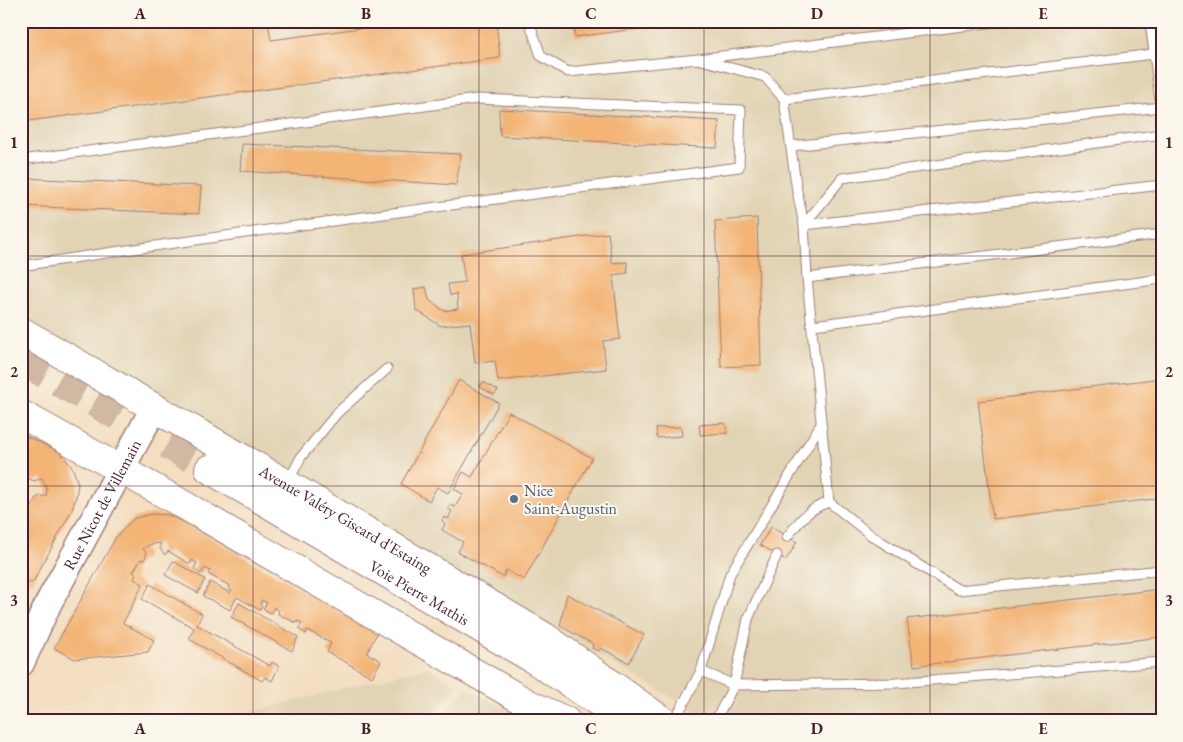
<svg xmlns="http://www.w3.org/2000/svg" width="1183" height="742" viewBox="0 0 1183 742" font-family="'EB Garamond',serif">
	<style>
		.built { fill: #e1d3b4 }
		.building { fill: #f3b476 }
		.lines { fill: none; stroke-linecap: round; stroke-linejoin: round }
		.highway-tunnel { stroke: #d1b8a3; stroke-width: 28; stroke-dasharray: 28 14; stroke-linecap: butt }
		.lane-casing { stroke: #9e7e76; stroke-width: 11 }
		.secondary-casing { stroke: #9e7e76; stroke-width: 29 }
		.primary-casing { stroke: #9e7e76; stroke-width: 30 }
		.highway-casing { stroke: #9e7e76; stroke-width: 30 }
		.lane { stroke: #fff; stroke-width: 9 }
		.secondary { stroke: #fff; stroke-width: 26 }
		.primary { stroke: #fff; stroke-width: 28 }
		.highway { stroke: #fff; stroke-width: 28 }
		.grid { fill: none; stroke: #4a1f2b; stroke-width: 1; stroke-opacity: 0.55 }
		.service-dot { fill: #5c6f8a; stroke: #fbf7ec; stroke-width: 2 }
		.labels { text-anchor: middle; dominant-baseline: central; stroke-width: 4; stroke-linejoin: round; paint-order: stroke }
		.service-label { font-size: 16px; fill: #4e5e75; stroke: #fbf7ec; text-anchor: start }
		.street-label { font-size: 16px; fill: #4a1f2b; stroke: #fbf7ec }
		.neatline { fill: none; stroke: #4a1f2b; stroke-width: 2 }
		.grid-label { font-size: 16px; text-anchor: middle; font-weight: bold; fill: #4a1f2b }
	</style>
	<rect width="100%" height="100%" fill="#fbf7ec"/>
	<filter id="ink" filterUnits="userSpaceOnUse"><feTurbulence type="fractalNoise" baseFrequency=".02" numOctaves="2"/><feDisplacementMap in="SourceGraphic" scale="10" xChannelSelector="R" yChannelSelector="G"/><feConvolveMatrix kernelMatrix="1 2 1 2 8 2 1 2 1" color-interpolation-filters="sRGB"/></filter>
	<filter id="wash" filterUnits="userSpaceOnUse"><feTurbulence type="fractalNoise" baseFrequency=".0096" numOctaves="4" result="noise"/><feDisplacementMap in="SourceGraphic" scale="20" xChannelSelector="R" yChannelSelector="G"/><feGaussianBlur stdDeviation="1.12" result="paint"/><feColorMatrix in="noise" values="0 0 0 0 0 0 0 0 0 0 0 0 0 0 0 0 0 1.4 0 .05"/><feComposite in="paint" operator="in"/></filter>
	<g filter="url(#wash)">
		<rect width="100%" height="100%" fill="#f3dec1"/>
		<g class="built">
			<polygon points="21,21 1162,21 1162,721 712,721 21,318"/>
			<polygon points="428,667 457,686 426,721 216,721"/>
			<polygon points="468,688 526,721 436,721"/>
		</g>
		<g id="blocks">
			<g class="building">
				<polygon points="21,21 268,21 271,40 413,21 496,21 500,58 21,122"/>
				<polygon points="573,21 687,21 687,22 575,37"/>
				<polygon points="499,109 719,121 717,148 500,136"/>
				<polygon points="242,144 461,154 456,185 240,171"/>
				<polygon points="21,178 201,186 199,214 21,206"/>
				<polygon points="757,218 761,365 721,367 715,221"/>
				<polygon points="608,233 612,263 627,262 628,273 613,275 620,339 603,341 606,369 498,381 495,361 475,363 470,323 441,326 416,310 414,289 426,287 429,300 444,311 458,309 457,294 450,295 448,284 465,282 461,254"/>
				<polygon points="1162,378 1162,498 993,519 978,401"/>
				<polygon points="459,380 499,403 448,493 437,487 429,501 401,484"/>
				<polygon points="483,382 498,390 494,395 480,387"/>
				<polygon points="509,412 592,458 524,580 506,570 503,577 458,552 463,542 442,530 445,524 442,521 444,517 448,519 452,511 448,509 450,505 455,507 463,494 454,489 463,472 472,477"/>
				<polygon points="725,423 727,433 700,435 699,425"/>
				<polygon points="681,427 682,436 657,438 656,428"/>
				<polygon points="21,434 54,449 62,454 73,469 78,484 76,497 72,510 33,582 21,585 21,518 25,521 36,498 39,496 46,496 47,489 42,478 34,481 21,475"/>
				<polygon points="152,514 168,515 182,521 377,633 367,653 381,661 372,677 327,652 331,643 307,630 306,634 299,629 302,623 297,621 296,623 278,614 279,611 274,607 271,613 263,609 267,603 262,600 260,604 262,606 260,610 237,597 230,610 203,596 210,582 230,593 232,591 229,589 230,586 208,574 210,571 205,568 201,574 194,569 197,563 192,560 190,564 168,551 166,554 164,554 160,548 161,543 149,545 143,549 146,552 146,556 144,560 141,559 133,572 136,574 134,579 143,584 123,623 154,640 148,652 75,659 54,648 116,537 127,525 135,518"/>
				<polygon points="771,527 797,542 786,560 760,545"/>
				<polygon points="173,561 205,579 198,593 165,575"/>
				<polygon points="150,584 202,614 197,625 270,666 272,662 279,666 272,681 265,677 262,681 189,639 194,628 142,599"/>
				<polygon points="1162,589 1162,637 914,666 907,619"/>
				<polygon points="567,594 644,635 629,663 601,648 599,651 592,648 593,644 560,626"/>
				<polygon points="239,603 298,637 292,651 231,617"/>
			</g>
		</g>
	</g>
	<g filter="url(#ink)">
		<use href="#blocks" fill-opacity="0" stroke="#9e7e76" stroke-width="1"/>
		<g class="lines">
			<polyline class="highway-tunnel" points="21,361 209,469"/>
			<defs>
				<g id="lane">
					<polyline points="529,21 541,56 568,72 698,59 1004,21"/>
					<polyline points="1150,21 1162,116"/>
					<polyline points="698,59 765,77 784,99 797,191 804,225 807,278 829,502 872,536 959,590 1162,570"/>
					<polyline points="784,99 1162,53"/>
					<polyline points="791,146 1162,107"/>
					<path d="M21 160 477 99 741 110 739 167C499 199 260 229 21 266"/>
					<polyline points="804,225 842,178 1162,134"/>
					<polyline points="804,225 1162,185"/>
					<polyline points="807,278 1162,234"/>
					<polyline points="813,325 1162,279"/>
					<polyline points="288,482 301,457 338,412 387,369"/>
					<path d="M787 537C800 520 808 509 829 502"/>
					<polyline points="701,671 734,685 895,683 1162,662"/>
					<polyline points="473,721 479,718 485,721"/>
					<polyline points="674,721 701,671 730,574 821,424"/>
					<polyline points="715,721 734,685 748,619 777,555"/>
				</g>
				<g id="secondary">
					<path id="s1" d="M21 663 49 602 154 408"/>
				</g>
				<g id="primary">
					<path id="s2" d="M21 331 287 484 545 637 663 721"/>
					<polyline points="21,414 170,497 527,703 566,721"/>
				</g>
				<g id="highway">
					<path id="s3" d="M209 469 533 659 627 721"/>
				</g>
			</defs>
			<use href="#lane" class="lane-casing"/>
			<use href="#secondary" class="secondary-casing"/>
			<use href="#primary" class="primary-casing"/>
			<use href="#highway" class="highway-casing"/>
			<use href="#lane" class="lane"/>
			<use href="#secondary" class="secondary"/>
			<use href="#primary" class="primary"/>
			<use href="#highway" class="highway"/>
		</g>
	</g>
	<path class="grid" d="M253 21V721M479 21V721M704 21V721M930 21V721M21 256H1162M21 486H1162"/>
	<circle class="service-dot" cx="514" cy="499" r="5"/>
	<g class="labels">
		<g class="service-label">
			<text x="524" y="490">Nice<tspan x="524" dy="18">Saint-Augustin</tspan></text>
		</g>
		<g class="street-label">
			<text stroke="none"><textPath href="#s1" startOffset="178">Rue Nicot de Villemain</textPath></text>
			<text stroke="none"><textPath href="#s2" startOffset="375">Avenue Valéry Giscard d'Estaing</textPath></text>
			<text stroke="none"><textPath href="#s3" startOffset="244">Voie Pierre Mathis</textPath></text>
		</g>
	</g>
	<rect width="1183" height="742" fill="none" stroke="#fbf7ec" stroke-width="55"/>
	<rect x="28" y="28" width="1128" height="686" class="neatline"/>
	<g class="grid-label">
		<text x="140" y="19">A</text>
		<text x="366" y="19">B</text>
		<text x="591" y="19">C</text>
		<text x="817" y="19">D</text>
		<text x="1043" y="19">E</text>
		<text x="14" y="148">1</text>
		<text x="1169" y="148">1</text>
		<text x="14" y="377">2</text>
		<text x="1169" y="377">2</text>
		<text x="14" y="606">3</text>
		<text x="1169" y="606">3</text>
		<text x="140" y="734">A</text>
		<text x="366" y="734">B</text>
		<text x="591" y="734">C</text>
		<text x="817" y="734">D</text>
		<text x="1043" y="734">E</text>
	</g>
</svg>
